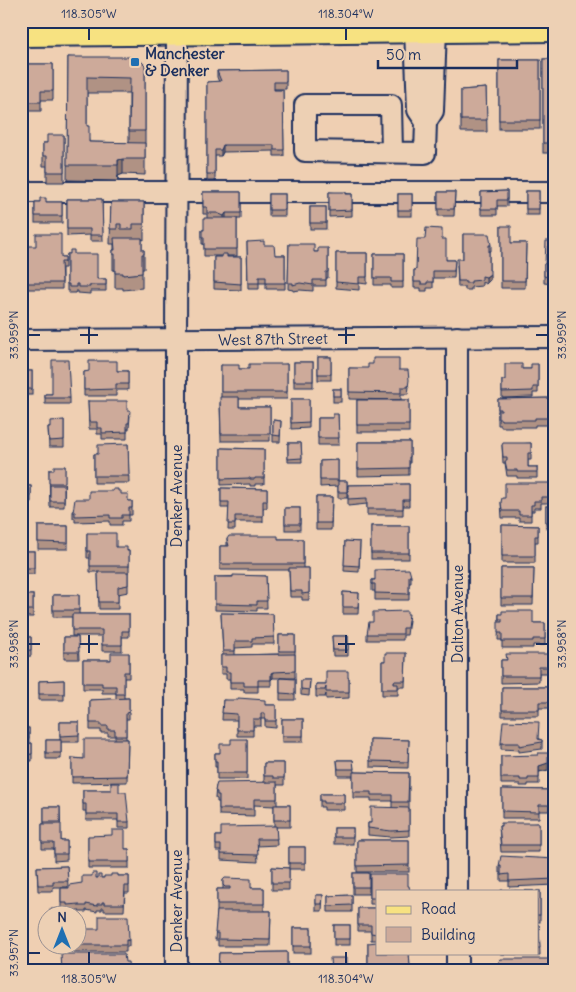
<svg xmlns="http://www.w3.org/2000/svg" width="576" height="992" viewBox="0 0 576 992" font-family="Delius,sans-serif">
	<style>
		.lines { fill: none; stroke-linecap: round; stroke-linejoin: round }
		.minor-casing { stroke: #1b2f5e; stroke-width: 24 }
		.major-casing { stroke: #1b2f5e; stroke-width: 30 }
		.minor { stroke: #edd0b4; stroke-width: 20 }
		.major { stroke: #f7e281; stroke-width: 26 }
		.wall { fill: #b09284; stroke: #1b2f5e; fill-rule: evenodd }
		.shaded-wall { fill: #90776c; stroke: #1b2f5e }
		.building { fill: #cdaa9a; stroke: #1b2f5e }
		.ticks { fill: none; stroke: #1b2f5e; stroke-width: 2 }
		.poi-dot { fill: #1f6fb2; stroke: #edd0b4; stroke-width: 2 }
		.labels { text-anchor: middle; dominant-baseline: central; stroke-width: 4; stroke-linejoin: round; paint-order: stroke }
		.poi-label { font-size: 15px; font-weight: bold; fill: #1b2f5e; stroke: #edd0b4; text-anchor: start }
		.street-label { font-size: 15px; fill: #1b2f5e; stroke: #edd0b4 }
		.neatline { fill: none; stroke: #1b2f5e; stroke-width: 2 }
		.ticks-label { font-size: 12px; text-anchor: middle; fill: #1b2f5e }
	</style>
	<rect width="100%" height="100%" fill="#efcfb2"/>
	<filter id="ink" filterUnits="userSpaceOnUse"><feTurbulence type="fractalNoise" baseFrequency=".02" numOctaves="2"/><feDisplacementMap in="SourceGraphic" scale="10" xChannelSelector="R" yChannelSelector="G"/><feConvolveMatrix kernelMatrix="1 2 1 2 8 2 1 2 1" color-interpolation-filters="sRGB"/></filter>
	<g filter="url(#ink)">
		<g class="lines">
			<defs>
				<g id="minor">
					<polyline points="415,29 418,110 426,122 433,111 436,29"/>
					<polyline points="392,152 391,105 305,105 305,151 425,153 426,122"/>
					<polyline points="21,192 555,192"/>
					<polyline points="457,337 457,891"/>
					<polyline points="21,340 555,337"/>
					<polyline points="457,953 457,971"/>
					<polyline points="176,971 176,341 177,21"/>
				</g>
				<polyline id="major" points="21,33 555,28"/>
			</defs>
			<use href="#minor" class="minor-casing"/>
			<use href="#major" class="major-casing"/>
			<use href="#minor" class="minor"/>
			<use href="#major" class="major"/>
		</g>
		<g class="wall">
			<path d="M68 57 145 65V175L123 174 118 176V181L67 180ZM87 93H129V143L89 142 87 126Z"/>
			<rect x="543" y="59" width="12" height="94"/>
			<rect x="499" y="60" width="41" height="69"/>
			<polygon points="21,64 53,64 53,100 41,100 41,111 27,111 27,101 21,101"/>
			<polygon points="286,70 286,89 274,89 274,90 283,90 284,156 274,156 274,151 223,152 221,156 215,156 215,181 207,181 207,82 219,82 217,77 217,71"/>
			<polygon points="486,88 487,132 461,132 461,90"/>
			<polygon points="64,135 64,182 47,182 47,166 43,166 43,143 47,143"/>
			<polygon points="507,191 507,206 497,206 497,215 481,215 481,192"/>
			<rect x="526" y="191" width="13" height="24"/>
			<polygon points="203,192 241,192 241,219 237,219 237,256 227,256 227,257 241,257 241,290 214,289 214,257 222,257 222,256 204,256 204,244 202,244 202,230 204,230 207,218 207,214 203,214"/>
			<polygon points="329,192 352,194 352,216 329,217"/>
			<polygon points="438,192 455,192 454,216 438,216"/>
			<rect x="269" y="194" width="16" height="22"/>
			<rect x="398" y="194" width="14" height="22"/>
			<polygon points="67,199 102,199 103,241 90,241 90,235 67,236"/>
			<rect x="35" y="202" width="27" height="21"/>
			<polygon points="111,202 144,202 144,240 142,239 142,250 144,250 144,269 142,269 142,288 123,290 123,288 115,288 115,270 113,270 113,250 114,250 114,244 110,244"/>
			<rect x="310" y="207" width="16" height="22"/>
			<polygon points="501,226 511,243 526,243 525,288 501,288"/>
			<polygon points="463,234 491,245 491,251 489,251 489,270 490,280 486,284 482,282 482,286 471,287 471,290 465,290 465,287 458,287 457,265 463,259"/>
			<polygon points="442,239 446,260 455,260 454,278 433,278 433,288 427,288 427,291 421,291 421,288 414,288 414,270 416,270"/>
			<polygon points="555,241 555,287 552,287 552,284 544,283 544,264 545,264"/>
			<polygon points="247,242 264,245 275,255 285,255 285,289 266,289 266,283 259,283 259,289 248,289"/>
			<polygon points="289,244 314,252 318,252 328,248 328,278 326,278 326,286 313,286 313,291 300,290 293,291 293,290 288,289"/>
			<polygon points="26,246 61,257 65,257 65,268 62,268 62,289 26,289"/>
			<polygon points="336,253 367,253 367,284 359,283 359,290 336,288"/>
			<polygon points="67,254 74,254 97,279 106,279 106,291 90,291 90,294 78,293 78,291 76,291 76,293 69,293 69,291 67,291"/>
			<polygon points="374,254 403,254 403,288 391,288 391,285 374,285"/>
			<rect x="318" y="357" width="13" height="23"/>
			<rect x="294" y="362" width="19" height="25"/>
			<polygon points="287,364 287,399 239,399 239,407 270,407 270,441 221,441 220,404 221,397 221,365 239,369 249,369"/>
			<polygon points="538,364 538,393 533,393 533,397 502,398 502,380 505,380 522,369 531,369"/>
			<polygon points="349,368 399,370 409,387 408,394 401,394 401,400 349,399"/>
			<rect x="21" y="371" width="11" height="24"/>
			<polygon points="117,371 128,371 128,390 116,390 116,396 84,396 84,372"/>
			<rect x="333" y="389" width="8" height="13"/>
			<polygon points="45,394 52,394 70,398 70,404 45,404"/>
			<polygon points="553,398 553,425 535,425 535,427 501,427 501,425 498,425 498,399"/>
			<polygon points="291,399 309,399 309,428 291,429"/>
			<rect x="357" y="400" width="52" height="32"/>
			<polygon points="88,401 127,410 130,416 129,429 127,429 127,439 102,439 102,434 97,434 97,429 89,429"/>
			<polygon points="338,414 339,445 318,445 318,418 333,418"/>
			<polygon points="64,420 64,447 49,447 48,427 50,427"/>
			<polygon points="273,420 281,421 280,442 273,442"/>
			<polygon points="358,442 410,442 410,464 409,464 409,475 358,476"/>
			<polygon points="288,443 301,443 302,462 288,462"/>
			<polygon points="531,443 531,460 528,460 528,467 537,467 537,478 517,478 517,476 507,476 505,463 503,463 502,445"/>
			<polygon points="128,444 129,483 94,483 94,454 98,454"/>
			<polygon points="221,448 264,449 264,484 255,484 255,486 250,486 250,484 221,485"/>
			<polygon points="338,460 338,481 347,481 347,498 338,498 338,486 320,487 320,461"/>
			<polygon points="65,466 64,507 50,507 49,470 54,470"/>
			<polygon points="555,483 555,503 541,503 541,508 534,508 534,511 531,511 531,521 519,521 519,518 502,518 501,502 505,498"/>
			<polygon points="409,484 409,506 403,506 403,515 367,515 367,504 348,506 348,485"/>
			<polygon points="23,486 31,486 31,502 23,503"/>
			<polygon points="221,488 267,489 267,508 263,508 263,522 235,522 235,530 228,530 229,508 221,508"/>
			<polygon points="118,491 128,501 132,501 132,515 129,515 129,521 122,521 122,525 110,525 110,521 75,522 75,518 73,518 73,512 89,499"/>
			<polygon points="316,497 332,497 331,530 316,530"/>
			<rect x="546" y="506" width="9" height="22"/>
			<rect x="285" y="508" width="15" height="22"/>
			<polygon points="502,525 538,526 538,542 535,542 535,563 502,563"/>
			<rect x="38" y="526" width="30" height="23"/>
			<rect x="371" y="526" width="38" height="33"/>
			<polygon points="87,533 116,547 129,551 129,572 128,572 128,592 118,594 118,609 99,609 98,572 90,572 90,558 87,558"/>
			<rect x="553" y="538" width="2" height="32"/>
			<polygon points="227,539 303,539 303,568 309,568 309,600 302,600 302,597 290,597 289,570 220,570 220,546 227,546"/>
			<polygon points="345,541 360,542 359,572 344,571"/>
			<rect x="21" y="551" width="13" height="23"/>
			<polygon points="501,568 534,568 533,605 501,605"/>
			<polygon points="266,576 267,608 257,608 257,611 215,610 215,577"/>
			<polygon points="411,576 411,583 409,583 409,600 375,600 375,591 372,591 372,580"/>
			<polygon points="343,592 359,593 358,614 343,614"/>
			<rect x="21" y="595" width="12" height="22"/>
			<polygon points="53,595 79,595 79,614 129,614 129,637 122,637 122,651 102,651 102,636 72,636 72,617 53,617"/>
			<polygon points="221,613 273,614 274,644 252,644 252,647 235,648 235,655 279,654 279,635 295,635 295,678 273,678 271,680 271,686 258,686 258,692 244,692 244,689 230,689 230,679 226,679 226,674 221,674 221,655 223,655"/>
			<polygon points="499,614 533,623 545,623 545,645 533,645 533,648 502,648 502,640 498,640"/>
			<polygon points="409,620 407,635 403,635 403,640 367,640 367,634 373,622"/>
			<polygon points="332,636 348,636 348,656 333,656"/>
			<polygon points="21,637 31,637 31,656 21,657"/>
			<polygon points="64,637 78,637 79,659 64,659"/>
			<polygon points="129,653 129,678 124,678 124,698 129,698 129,719 126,719 126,739 128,739 127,782 72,783 72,758 84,759 115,739 115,736 108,736 108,733 101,733 101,730 90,730 90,700 116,699 116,693 102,693 102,689 83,689 83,660 111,660"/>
			<polygon points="406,653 405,687 398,687 398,695 382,695 382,661 385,661"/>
			<polygon points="555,654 555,673 539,673 539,682 501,683 501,660 506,660"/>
			<polygon points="280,678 295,679 295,700 280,700"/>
			<polygon points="348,678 349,678 349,698 326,699 326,694 325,697 316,697 316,684 326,684"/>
			<polygon points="64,680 64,700 39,700 39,681"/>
			<polygon points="301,680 310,680 309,696 301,695"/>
			<polygon points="502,687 551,687 550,708 539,708 539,716 502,716"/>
			<polygon points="223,700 265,705 276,705 276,728 265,727 265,719 261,719 261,726 253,726 253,736 237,736 237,720 222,720"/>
			<rect x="282" y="719" width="21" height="23"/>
			<polygon points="60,722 79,722 79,742 61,742 61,759 46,759 46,740 60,740"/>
			<polygon points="21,728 29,728 29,743 32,743 32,761 24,761 24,744 21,744"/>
			<polygon points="247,739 247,779 217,779 217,767 215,767 215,753 220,753 231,744"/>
			<polygon points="370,739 409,740 408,768 370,767"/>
			<polygon points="539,739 542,740 542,749 519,752 519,750 501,749 501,743"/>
			<polygon points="501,756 548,770 539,772 539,784 528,784 528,786 520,786 520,784 501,784"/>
			<polygon points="337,760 353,760 354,772 409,773 409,836 391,837 368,835 368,823 371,823 392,808 392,801 371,801 371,798 353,798 353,776 338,776"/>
			<polygon points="264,763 284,763 284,785 277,785 277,805 290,805 290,827 276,827 277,845 257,846 258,862 221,860 221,851 216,851 216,836 221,836 274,826 274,806 254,805 254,816 219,815 219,802 217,802 217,799 215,798 216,786 264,783"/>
			<polygon points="502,789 552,790 552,808 549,811 539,811 539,818 502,818"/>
			<polygon points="83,790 111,790 119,792 129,822 129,828 118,828 118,820 86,820 86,811 83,811"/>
			<polygon points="320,794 344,794 344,810 324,810 324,807 320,807"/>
			<polygon points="44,807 60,807 61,841 67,841 67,860 54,861 54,849 42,849 42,824 44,824"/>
			<polygon points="539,823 539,852 501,852 499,826"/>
			<rect x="334" y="828" width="19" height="16"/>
			<polygon points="88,836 125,849 129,849 129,868 88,868"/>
			<rect x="357" y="840" width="52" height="32"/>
			<polygon points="289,847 305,847 305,869 289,869 289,890 272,890 272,867 289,868"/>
			<polygon points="555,859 555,885 509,887 509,881 501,881 501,873 499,873 499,866"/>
			<rect x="21" y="866" width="3" height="39"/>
			<polygon points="67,866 68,887 53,887 53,891 38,891 37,867"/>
			<rect x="353" y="873" width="16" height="21"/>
			<polygon points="370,874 377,891 377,904 370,904"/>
			<polygon points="118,876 129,876 129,893 125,893 124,911 104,911 104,908 102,908 102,910 97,910 97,912 86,910 86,912 79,912 79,910 67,912 67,910 61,909 61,888 69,888 96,878 104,878"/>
			<polygon points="223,880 251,888 264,888 264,911 271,911 270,946 218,946 218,940 215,940 217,911 217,889 223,889"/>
			<rect x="537" y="891" width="3" height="31"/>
			<polygon points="316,895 323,895 322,911 316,911"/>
			<polygon points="352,895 352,912 328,912 328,896"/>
			<polygon points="358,908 377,908 377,940 371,940 371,931 358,931"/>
			<rect x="21" y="918" width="3" height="22"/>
			<rect x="334" y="925" width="16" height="20"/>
			<polygon points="537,925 539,925 540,955 501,954 501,953 537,953"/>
			<rect x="293" y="928" width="18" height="25"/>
			<polygon points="129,940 129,946 126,946 126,952 73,952 73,944"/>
			<polygon points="368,943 409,953 410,971 368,971"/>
			<polygon points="287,952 287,971 218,971 219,953"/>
		</g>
		<g class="shaded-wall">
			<polygon points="223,145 223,152 221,156 221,150"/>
			<polygon points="123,159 123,174 118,176 118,181 118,160"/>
			<polygon points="226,213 226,219 224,222 224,216"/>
			<polygon points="490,274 490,280 486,284 486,277"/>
			<polygon points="273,672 273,678 271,680 271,673"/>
			<polygon points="548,763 548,770 539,772 539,766"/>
			<polygon points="552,802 552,808 549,811 549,805"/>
		</g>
		<g class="building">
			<polygon points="68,57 137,57 145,65 145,131 129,131 130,78 87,77 87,126 89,126 89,142 145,143 145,159 123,159 118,160 118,165 67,165"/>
			<rect x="543" y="59" width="12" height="84"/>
			<rect x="499" y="60" width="41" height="60"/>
			<polygon points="21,64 53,64 53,91 41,91 41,102 27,102 27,91 21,91"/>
			<polygon points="286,70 286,82 274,82 274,90 283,90 284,150 274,150 274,145 223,145 221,150 215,150 215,174 207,174 207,82 221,81 217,71"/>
			<polygon points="486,88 487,120 461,120 461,90"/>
			<polygon points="47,135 64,135 64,172 47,172 47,156 43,156 43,143 47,143"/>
			<polygon points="507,191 507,200 497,200 497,209 481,209 481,192"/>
			<rect x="526" y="191" width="13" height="18"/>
			<polygon points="203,192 241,192 241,213 226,213 224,216 217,213 207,213 207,207 203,207"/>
			<polygon points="329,192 346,192 346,194 352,194 352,210 329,211"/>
			<polygon points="438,192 455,192 454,209 438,209"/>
			<rect x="269" y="194" width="16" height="16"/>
			<rect x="398" y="194" width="14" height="16"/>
			<polygon points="40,198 46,198 46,202 62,202 62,216 35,216 35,202 40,202"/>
			<polygon points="67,199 102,199 103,235 90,235 90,229 67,229"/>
			<polygon points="111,202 144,202 144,224 133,224 133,229 121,229 121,224 117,224 117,229 110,229"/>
			<rect x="310" y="207" width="16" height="16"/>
			<polygon points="204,218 237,218 237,249 204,249 204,237 202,237 202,230 204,230"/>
			<polygon points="501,226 511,226 511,243 526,243 525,281 501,281"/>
			<polygon points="426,228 442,229 442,239 446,239 446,260 455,260 454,271 433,271 433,282 427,282 427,284 421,284 421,282 414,282 414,270 416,270 417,239 425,239"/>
			<polygon points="36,234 61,234 61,257 65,257 65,262 61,262 62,283 26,283 26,246 36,246"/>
			<polygon points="463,234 489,234 491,245 489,245 489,270 490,270 490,274 486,277 482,276 482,280 471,281 471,283 465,283 465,281 458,281 457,259 463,259"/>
			<polygon points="114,238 142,238 142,250 144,250 144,254 142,254 142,273 123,275 123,273 115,273 115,254 113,254 113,250 115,250"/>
			<polygon points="264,241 264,245 274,245 275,255 285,255 285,283 266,283 266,277 259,277 259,283 248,283 247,242"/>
			<polygon points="546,241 555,241 555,281 552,281 552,278 544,276 544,264 545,264"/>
			<polygon points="289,244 314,244 314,252 318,252 318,248 328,248 328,272 326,272 326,280 313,280 313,285 300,283 293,285 293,283 288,283"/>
			<polygon points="70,250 74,250 74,254 97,254 97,279 106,279 106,285 90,285 90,287 78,287 78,284 76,284 76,287 69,287 69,284 67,284 67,254 70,254"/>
			<polygon points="336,253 367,253 367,277 359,277 359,284 336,282"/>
			<polygon points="222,254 227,254 227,257 241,257 241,284 214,282 214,257 222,257"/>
			<polygon points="374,254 403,254 403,282 391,282 391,278 374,278"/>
			<rect x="318" y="357" width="13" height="17"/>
			<polygon points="373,358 399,358 399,370 408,370 409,380 408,387 401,387 401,393 349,392 349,368 368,368 368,364 373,364"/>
			<polygon points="52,360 68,360 70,398 45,398 45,394 52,394"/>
			<polygon points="89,361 117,361 117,371 128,371 128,384 116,384 116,389 84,390 84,372 89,371"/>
			<rect x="294" y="362" width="19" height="19"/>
			<polygon points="249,364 287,364 287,392 221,392 221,365 239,365 239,369 249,369"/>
			<polygon points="505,364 522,364 522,369 531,369 531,364 538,364 538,387 533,387 533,391 502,392 502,380 505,380"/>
			<rect x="21" y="371" width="11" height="18"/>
			<rect x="333" y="389" width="8" height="7"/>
			<polygon points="220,397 239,397 239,407 270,407 270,434 221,434"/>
			<polygon points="553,398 553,418 535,418 535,420 501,420 501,419 498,419 498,411 501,411 501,409 498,409 498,399"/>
			<polygon points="291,399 309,399 309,422 291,423"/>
			<rect x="357" y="400" width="52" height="25"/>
			<polygon points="88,401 127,401 127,410 130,410 129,423 127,423 127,432 102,433 102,428 97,428 97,422 89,422"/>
			<polygon points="333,414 338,414 339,438 318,438 318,418 333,418"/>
			<polygon points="64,420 64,440 49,441 48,427 50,427 50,421"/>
			<polygon points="273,420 281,421 280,436 273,435"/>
			<polygon points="358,442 410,442 410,457 409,457 409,468 358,469"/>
			<polygon points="288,443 301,443 302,458 288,459"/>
			<polygon points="503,443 531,443 531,453 528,453 528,467 537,467 537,472 517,472 517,470 507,470 505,461 507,461 507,457 503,457 502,445"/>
			<polygon points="128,444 129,476 94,476 94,454 98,454 98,445"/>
			<polygon points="221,448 264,449 264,478 255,478 255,479 250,479 250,478 221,479"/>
			<polygon points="338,460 338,480 320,480 320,461"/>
			<polygon points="54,466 65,466 65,483 49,483 49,470 54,470"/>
			<rect x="21" y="468" width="1" height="9"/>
			<rect x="338" y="481" width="9" height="11"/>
			<polygon points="505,483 555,483 555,497 541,497 541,501 534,501 534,505 531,505 531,515 519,515 519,511 502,511 501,502 502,498 505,498"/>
			<polygon points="409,484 409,500 403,500 403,509 367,509 367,498 348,499 348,485"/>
			<rect x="50" y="485" width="14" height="16"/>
			<rect x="23" y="486" width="8" height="10"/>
			<polygon points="221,488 267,489 267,501 263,501 263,516 235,516 235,524 228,524 229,502 221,502"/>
			<polygon points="113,489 118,489 118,491 121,491 121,494 128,494 128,501 132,501 132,508 129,508 129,515 122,515 122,518 110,518 110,515 75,516 75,512 73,512 75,499 89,499 89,491 113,491"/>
			<polygon points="316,497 332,497 331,523 316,523"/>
			<rect x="546" y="506" width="9" height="16"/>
			<rect x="285" y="508" width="15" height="16"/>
			<polygon points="502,525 538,526 538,536 535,536 535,556 502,556"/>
			<polygon points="38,526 68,526 68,543 38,542"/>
			<rect x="371" y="526" width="38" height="27"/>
			<polygon points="87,533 116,533 116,547 127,547 127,551 129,551 129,566 90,566 90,551 87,551"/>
			<polygon points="229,536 278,536 278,539 303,539 303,564 220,564 220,546 229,546 227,539"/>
			<rect x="553" y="538" width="2" height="26"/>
			<polygon points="345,541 360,542 359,566 344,565"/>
			<rect x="21" y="551" width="13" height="17"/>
			<polygon points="289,568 309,568 309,593 302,594 302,591 290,591"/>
			<polygon points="501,568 534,568 533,598 501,598"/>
			<polygon points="409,569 411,576 409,576 409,594 375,593 375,584 372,584 372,580 375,580 375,570"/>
			<polygon points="98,572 128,572 128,585 118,587 118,602 99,602"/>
			<polygon points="233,575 266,576 267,601 257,601 257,605 215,604 215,577 233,577"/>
			<polygon points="343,592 359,593 358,607 343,607"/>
			<rect x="21" y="595" width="12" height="15"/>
			<rect x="53" y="595" width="26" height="15"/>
			<polygon points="407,611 407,614 409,614 407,628 403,628 403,634 367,634 369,622 373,622 373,612"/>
			<polygon points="502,611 533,611 533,623 545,623 545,639 533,639 533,641 502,641 502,633 498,633 498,622 502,622 502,619 499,619 499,614 502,614"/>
			<polygon points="221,613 273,614 274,637 252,638 252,641 235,641 235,651 223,651"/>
			<polygon points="72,614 129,614 129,631 122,631 122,645 102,645 102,630 72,630"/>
			<rect x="279" y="635" width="16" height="16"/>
			<polygon points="332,636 348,636 348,650 333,650"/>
			<polygon points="21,637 31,637 31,650 21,651"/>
			<polygon points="64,637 78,637 79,652 64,652"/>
			<polygon points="111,653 129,653 129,672 124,672 124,694 116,694 116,686 102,686 102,683 83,683 83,660 111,660"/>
			<polygon points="385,653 406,653 405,681 394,681 394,684 398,684 398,689 382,689 382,661 385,661"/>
			<polygon points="295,654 295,671 273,672 271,673 271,680 258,680 258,686 244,686 244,682 230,682 230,672 226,672 226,667 221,667 221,655"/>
			<polygon points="506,654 555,654 555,667 539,667 539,676 501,676 501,660 507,660"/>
			<polygon points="326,671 348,671 348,678 349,678 349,692 326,692 326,687 325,690 316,690 316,684 326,684"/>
			<polygon points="280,678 295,679 295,694 280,693"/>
			<polygon points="64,680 64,694 39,694 39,681"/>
			<polygon points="301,680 310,680 309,690 301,689"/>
			<polygon points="502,687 551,687 550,702 539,702 539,710 502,710"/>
			<polygon points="129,698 129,712 126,713 126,736 115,736 115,730 108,730 108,726 101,726 101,723 90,723 90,700"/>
			<polygon points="238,698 265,700 265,705 276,705 276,721 265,721 265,713 261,713 261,719 253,719 253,730 237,730 237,714 222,713 223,700 238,700"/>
			<rect x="282" y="719" width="21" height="17"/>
			<polygon points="503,721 539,722 538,739 542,740 542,742 519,746 519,743 501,743"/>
			<polygon points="60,722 79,722 79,735 60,736"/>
			<rect x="21" y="728" width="8" height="10"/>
			<polygon points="84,739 128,739 127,776 72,777 72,758 84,759"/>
			<polygon points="231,739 247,739 247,773 217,773 217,761 215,761 215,753 220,753 220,744 231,744"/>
			<polygon points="370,739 409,740 408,762 370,761"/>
			<rect x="46" y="740" width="15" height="13"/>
			<polygon points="32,743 32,754 24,755 24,744"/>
			<polygon points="538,753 548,753 548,763 539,766 539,778 528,778 528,780 520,780 520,778 501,778 501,756 538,755"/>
			<polygon points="337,760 353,760 354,769 338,769"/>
			<polygon points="264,763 284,763 284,778 273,778 273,776 264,776"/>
			<polygon points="353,772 409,773 408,802 392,802 392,795 371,795 371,792 353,792"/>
			<polygon points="277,782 277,799 254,799 254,809 219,809 219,795 217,795 217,792 215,791 216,786 217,783"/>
			<polygon points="111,783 119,783 119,792 126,792 129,822 118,822 118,814 86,814 86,804 83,804 83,790 111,790"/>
			<polygon points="502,789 552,790 552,802 549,805 539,805 539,812 502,811"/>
			<polygon points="320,794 344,794 344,803 324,803 324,801 320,801"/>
			<rect x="274" y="805" width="16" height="15"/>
			<rect x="44" y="807" width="16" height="15"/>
			<polygon points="371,807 409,808 409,830 391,831 368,828 368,823 371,823"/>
			<polygon points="501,823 539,823 539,845 501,845 499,826 501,826"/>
			<polygon points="42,824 61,824 61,841 67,841 67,854 54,854 54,843 42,843"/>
			<polygon points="276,826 277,839 257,839 258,855 221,854 221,845 216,845 216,836 221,836 221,827"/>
			<rect x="334" y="828" width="19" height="9"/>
			<polygon points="112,830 125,830 125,849 129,849 129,862 88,862 88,836 112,835"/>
			<polygon points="357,840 409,840 409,865 357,866"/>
			<rect x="289" y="847" width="16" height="16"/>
			<polygon points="501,856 555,859 555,879 509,881 509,874 501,875 501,866 499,866"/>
			<rect x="21" y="866" width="3" height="33"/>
			<polygon points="67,866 68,881 53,881 53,885 38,885 37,867"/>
			<polygon points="272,867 289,868 289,883 272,883"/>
			<polygon points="92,873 96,873 96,878 98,878 98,875 101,875 101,878 104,878 104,876 111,876 111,874 118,874 118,876 129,876 129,886 125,886 124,904 104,904 104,902 102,902 102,904 97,904 97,906 86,904 86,906 79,906 79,904 67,905 67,903 61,903 61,888 69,888 69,885 82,883 82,876 92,876"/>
			<rect x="353" y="873" width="16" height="14"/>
			<polygon points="370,874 408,874 408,886 409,886 410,891 377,891 377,898 370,898"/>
			<polygon points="225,878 251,879 251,888 264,888 264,904 217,904 217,889 230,889 230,887 225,887 223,885 223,880"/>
			<polygon points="501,890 534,891 501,891"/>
			<rect x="537" y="891" width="3" height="24"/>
			<polygon points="316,895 323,895 322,904 316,904"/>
			<polygon points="352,895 352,905 328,906 328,896"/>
			<polygon points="358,908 377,908 377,934 371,933 371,925 358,925"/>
			<rect x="50" y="909" width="14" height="5"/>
			<polygon points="217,911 271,911 270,940 218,939 218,933 215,933"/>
			<polygon points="99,916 128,916 129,940 126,940 126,945 73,945 73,944 78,944 78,929 99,929"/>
			<rect x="21" y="918" width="3" height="15"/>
			<rect x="334" y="925" width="16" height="14"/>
			<polygon points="537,925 539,925 540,948 537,948"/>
			<rect x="293" y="928" width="18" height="18"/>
			<polygon points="377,942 377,953 409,953 410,966 381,968 381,966 368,966 368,943"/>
			<rect x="21" y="952" width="2" height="15"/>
			<polygon points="287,952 287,969 262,969 262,971 222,971 222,967 218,967 219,953"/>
			<polygon points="61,954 124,954 125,962 128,962 129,971 62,971"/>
			<polygon points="330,958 347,958 347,971 331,971"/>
			<polygon points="501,959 551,959 551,971 500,971 499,961"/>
			<rect x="38" y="966" width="11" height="5"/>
		</g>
	</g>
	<path class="ticks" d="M89 28V40M346 28V40M89 327V344M346 327V344M28 335H40M80 335H98M338 335H355M536 335H548M89 635V653M346 635V653M28 644H40M80 644H98M338 644H355M536 644H548M89 952V964M346 952V964M28 953H40"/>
	<rect class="poi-dot" x="130" y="57" width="10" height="10" rx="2.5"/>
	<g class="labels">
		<g class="poi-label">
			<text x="145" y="53">Manchester<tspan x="145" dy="17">&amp; Denker</tspan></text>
		</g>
		<g class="street-label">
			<text transform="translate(273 339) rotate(-1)">West 87th Street</text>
			<text transform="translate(176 496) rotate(-90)">Denker Avenue</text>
			<text transform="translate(457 614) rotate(-90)">Dalton Avenue</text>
			<text transform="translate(176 901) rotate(-90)">Denker Avenue</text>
		</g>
	</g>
	<rect width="576" height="992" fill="none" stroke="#edd0b4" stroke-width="55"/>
	<rect x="376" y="890" width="162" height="65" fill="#edd0b4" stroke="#999092"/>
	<rect x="386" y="906" width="25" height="8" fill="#f7e281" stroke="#999092"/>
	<text x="421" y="914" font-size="15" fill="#1b2f5e">Road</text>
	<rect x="386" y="927" width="25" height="15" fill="#cdaa9a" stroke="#999092"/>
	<text x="421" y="940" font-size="15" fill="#1b2f5e">Building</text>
	<g transform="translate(62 930)"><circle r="24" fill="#edd0b4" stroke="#999092"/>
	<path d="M0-4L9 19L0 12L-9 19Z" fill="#1f6fb2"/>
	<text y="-8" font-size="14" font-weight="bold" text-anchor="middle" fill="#1b2f5e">N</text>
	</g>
	<path d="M378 60v8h139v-8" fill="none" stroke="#1b2f5e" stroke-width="2.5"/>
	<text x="386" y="60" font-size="15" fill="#1b2f5e" stroke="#edd0b4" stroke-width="4" paint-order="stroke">50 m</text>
	<rect x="28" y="28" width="520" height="936" class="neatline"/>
	<g class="ticks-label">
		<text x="89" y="18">118.305°W</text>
		<text x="346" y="18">118.304°W</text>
		<text transform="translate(14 335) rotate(-90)" y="4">33.959°N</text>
		<text transform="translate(562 335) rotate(-90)" y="4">33.959°N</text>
		<text transform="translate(14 644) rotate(-90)" y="4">33.958°N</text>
		<text transform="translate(562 644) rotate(-90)" y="4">33.958°N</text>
		<text transform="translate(14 953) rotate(-90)" y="4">33.957°N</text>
		<text x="89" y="983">118.305°W</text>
		<text x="346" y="983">118.304°W</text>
	</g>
</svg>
